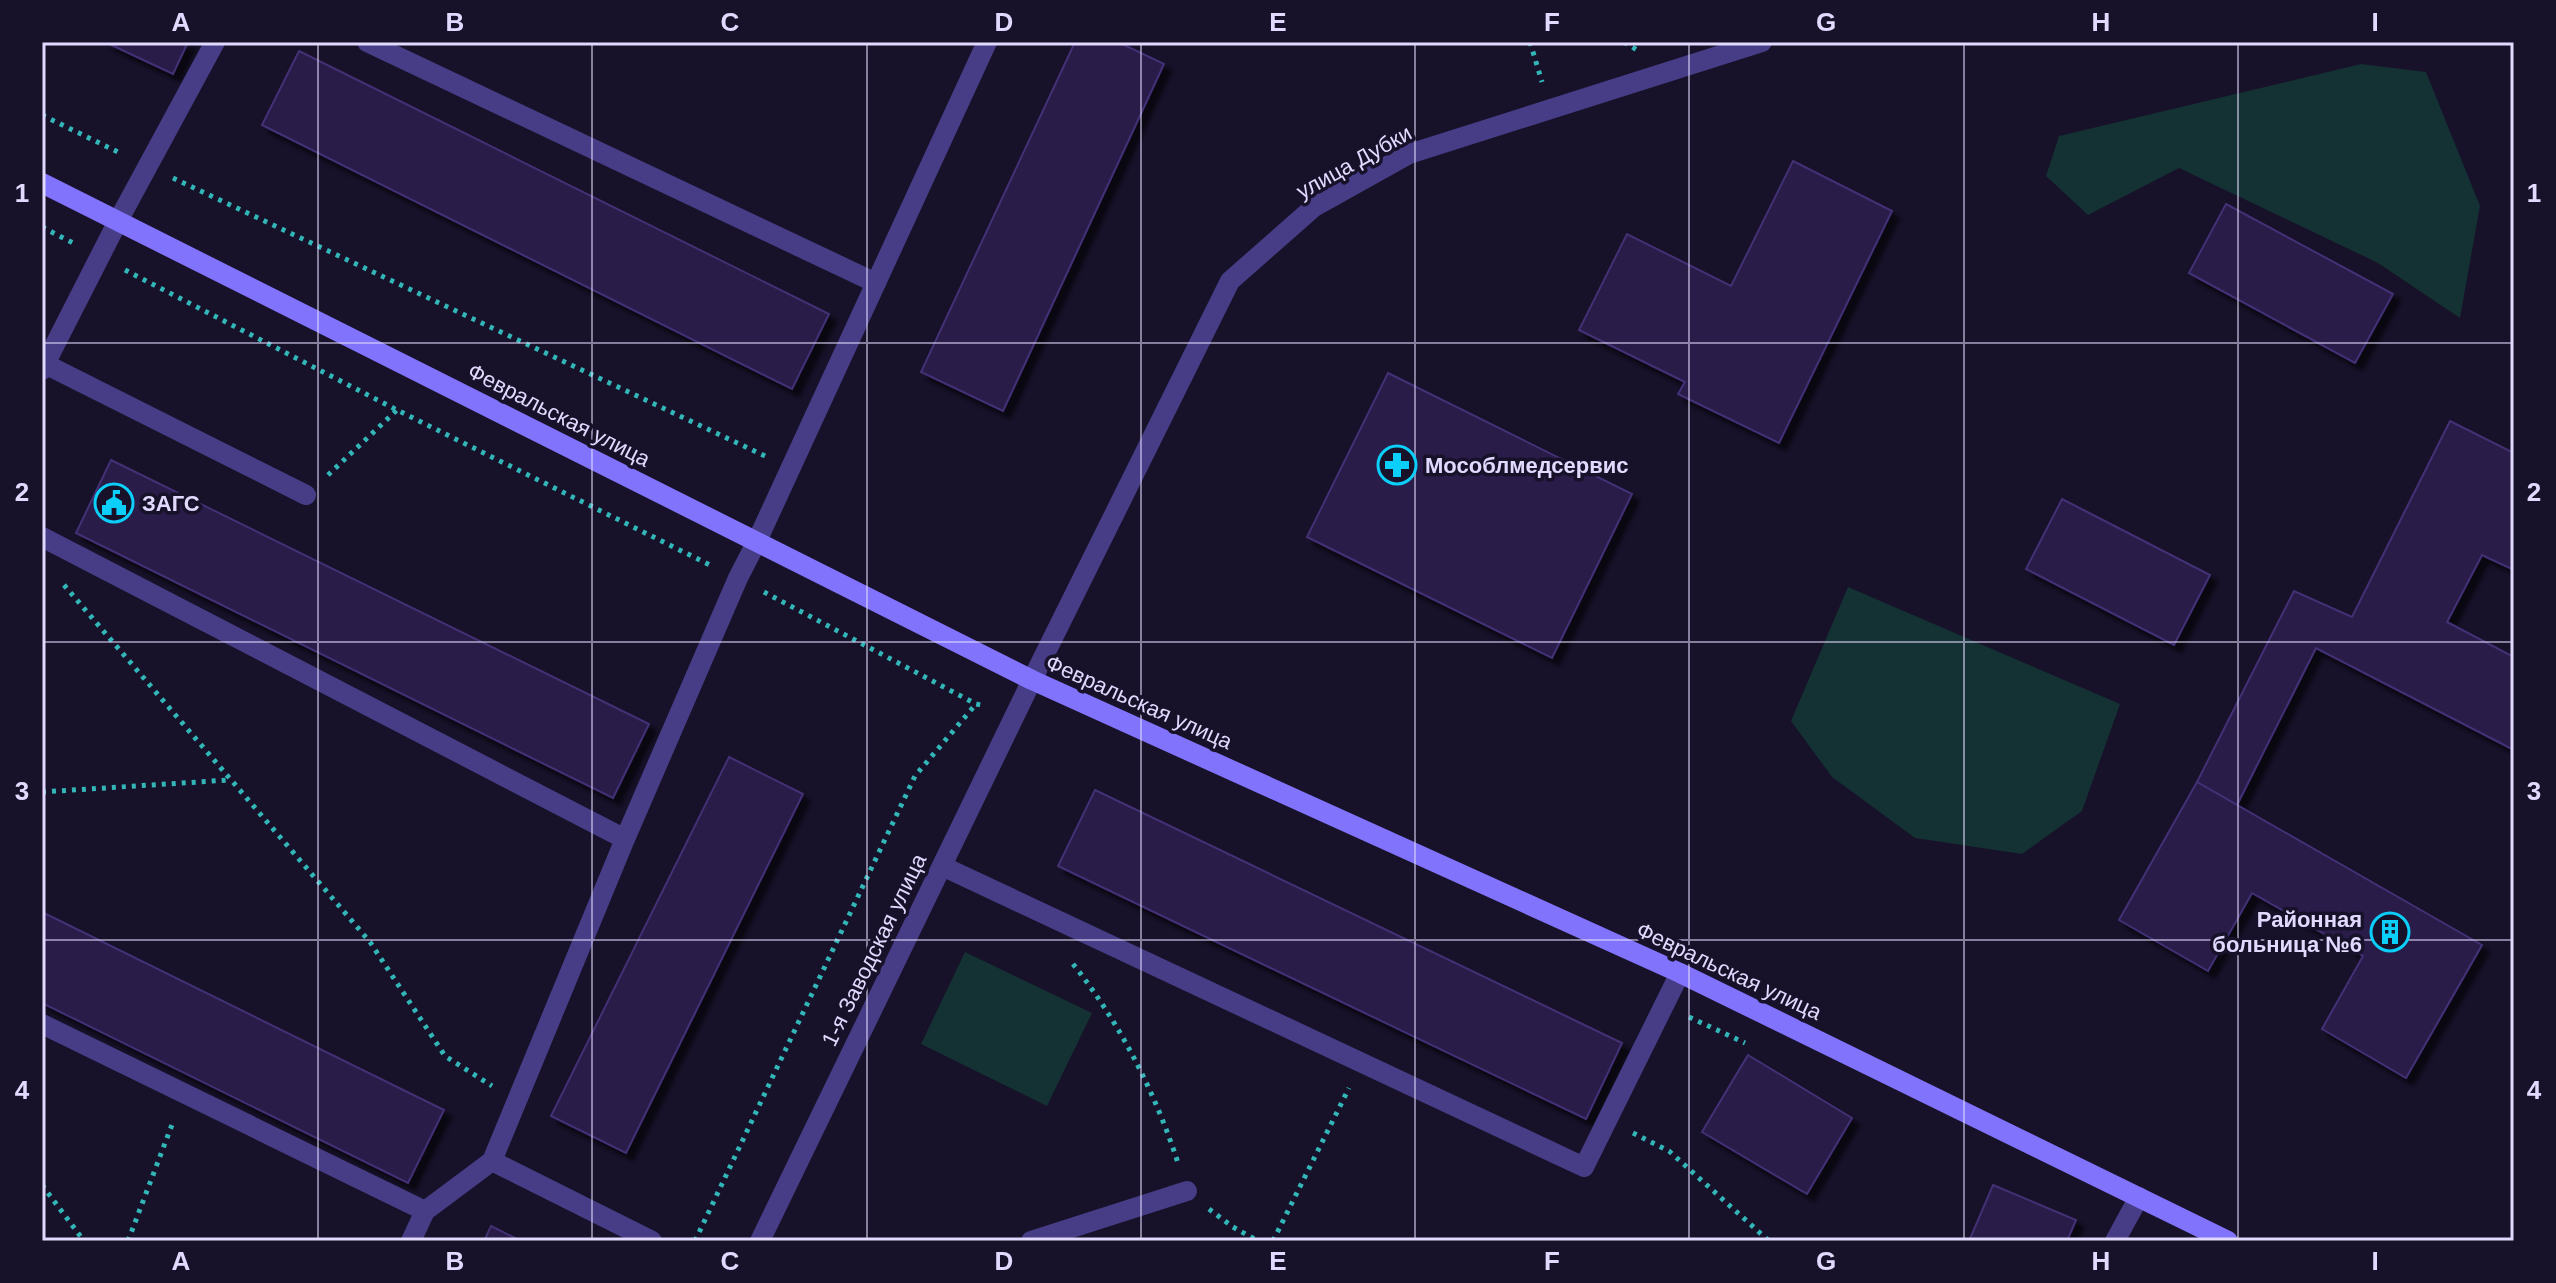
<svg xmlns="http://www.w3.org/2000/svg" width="2556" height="1283" viewBox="0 0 2556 1283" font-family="Helvetica,sans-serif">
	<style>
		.green { fill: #143133 }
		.building { fill: #2a1d49; stroke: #433075; stroke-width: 2; filter: url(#shadow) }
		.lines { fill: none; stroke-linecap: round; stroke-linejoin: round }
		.path { stroke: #33b6b8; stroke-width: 5; stroke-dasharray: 4 6; stroke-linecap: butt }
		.service { stroke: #463d86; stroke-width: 20 }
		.minor { stroke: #463d86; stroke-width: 20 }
		.tertiary { stroke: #463d86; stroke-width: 20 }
		.secondary { stroke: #8173fb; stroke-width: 20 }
		.grid { fill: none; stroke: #e1dafe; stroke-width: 2; stroke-opacity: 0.55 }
		.labels { text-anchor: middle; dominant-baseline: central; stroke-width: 7; stroke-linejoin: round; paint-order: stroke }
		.street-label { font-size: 22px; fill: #e1dafe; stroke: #171129 }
		.poi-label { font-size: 22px; font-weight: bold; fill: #e1dafe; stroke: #171129; text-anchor: start }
		.neatline { fill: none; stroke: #e1dafe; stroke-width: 3 }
		.grid-label { font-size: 26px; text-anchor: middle; font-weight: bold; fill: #e1dafe }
	</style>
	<defs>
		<filter id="shadow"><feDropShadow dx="7" dy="7" stdDeviation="2" flood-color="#0009"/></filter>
	</defs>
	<rect width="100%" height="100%" fill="#171129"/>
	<g class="green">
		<polygon points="2361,64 2426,72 2480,206 2460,318 2378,263 2179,168 2088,215 2046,176 2059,136"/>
		<polygon points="1848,587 2120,704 2082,811 2022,854 1915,838 1832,777 1791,721"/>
		<polygon points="965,952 1092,1013 1047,1106 921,1044"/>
	</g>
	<g class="building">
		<polygon points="105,42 188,42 173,74"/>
		<polygon points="1075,42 1118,42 1164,64 1003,411 921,372"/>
		<polygon points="299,51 829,314 792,389 262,125"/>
		<polygon points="1793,161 1892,211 1779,443 1678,394 1685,382 1579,330 1627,234 1731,286"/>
		<polygon points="2226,204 2393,294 2355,363 2189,273"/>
		<polygon points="1388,373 1632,494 1552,658 1307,537"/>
		<polygon points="2450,421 2514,453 2514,570 2482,555 2447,622 2514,657 2514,750 2316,648 2237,805 2197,782 2294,591 2352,617"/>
		<polygon points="111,460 649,724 613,798 76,533"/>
		<polygon points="2062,499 2210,575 2174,645 2026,569"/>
		<polygon points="729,757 803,794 626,1153 551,1116"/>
		<polygon points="2197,782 2482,945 2406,1078 2322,1029 2363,956 2252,893 2208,971 2119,920"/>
		<polygon points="1095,790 1622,1043 1586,1119 1058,866"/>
		<polygon points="42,912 444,1110 408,1183 42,1003"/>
		<polygon points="1748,1055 1852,1118 1807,1194 1702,1132"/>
		<polygon points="1993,1185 2076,1220 2067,1241 1969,1241"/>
		<polygon points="491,1226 521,1241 484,1241"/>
	</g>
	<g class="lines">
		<g class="path">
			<polyline points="1530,42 1542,82"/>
			<polyline points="1624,42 1637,50"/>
			<polyline points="42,115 120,153"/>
			<polyline points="173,178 765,456"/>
			<polyline points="42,227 73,243"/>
			<polyline points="125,270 397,410 712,566"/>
			<polyline points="328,475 397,410"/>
			<polyline points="64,585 370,942 445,1056 492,1086"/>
			<polyline points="764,592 976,704 986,706"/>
			<polyline points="42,792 229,780"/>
			<path d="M1073 964C1120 1023 1155 1092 1178 1163"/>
			<polyline points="1689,1017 1745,1043"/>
			<polyline points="1633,1133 1669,1151 1769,1241"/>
			<polyline points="42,1185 84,1241"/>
			<polyline points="1209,1209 1233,1227 1258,1241"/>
			<polyline points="128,1241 173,1122"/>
			<polyline points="695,1241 915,776 976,704"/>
			<polyline points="1273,1241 1349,1088"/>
		</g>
		<g class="service">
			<polyline points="367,42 876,283"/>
			<polyline points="45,364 306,495"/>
			<polyline points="42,370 118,221 215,42"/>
			<polyline points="42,537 625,839 738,578 757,541 987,42"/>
			<polyline points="942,866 1584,1167 1680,973"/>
			<polyline points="42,1024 425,1211"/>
			<polyline points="492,1161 625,839"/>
			<polyline points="411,1241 425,1211 492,1161 652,1241"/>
			<polyline points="1031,1241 1187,1191"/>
		</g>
		<g class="minor">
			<polyline points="760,1241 1032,680"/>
			<polyline points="2115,1241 2139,1197"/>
		</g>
		<polyline class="tertiary" points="1032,680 1230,281 1314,207 1409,154 1762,42"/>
		<polyline class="secondary" points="42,183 1032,680 1680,973 2228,1241"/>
	</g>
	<path class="grid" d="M318 42V1241M592 42V1241M867 42V1241M1141 42V1241M1415 42V1241M1689 42V1241M1964 42V1241M2238 42V1241M42 343H2514M42 642H2514M42 940H2514"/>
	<defs>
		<symbol id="pharmacy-ring" viewBox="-11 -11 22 22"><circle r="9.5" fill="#171129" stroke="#0bcff9" stroke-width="1.5"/><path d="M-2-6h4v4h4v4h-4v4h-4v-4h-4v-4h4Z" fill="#0bcff9"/></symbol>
		<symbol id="civic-ring" viewBox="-11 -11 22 22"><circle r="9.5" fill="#171129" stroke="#0bcff9" stroke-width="1.5"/><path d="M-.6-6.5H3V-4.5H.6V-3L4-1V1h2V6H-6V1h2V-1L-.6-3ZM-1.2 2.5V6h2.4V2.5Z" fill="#0bcff9"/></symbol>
		<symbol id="building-ring" viewBox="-11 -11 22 22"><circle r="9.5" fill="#171129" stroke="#0bcff9" stroke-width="1.5"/><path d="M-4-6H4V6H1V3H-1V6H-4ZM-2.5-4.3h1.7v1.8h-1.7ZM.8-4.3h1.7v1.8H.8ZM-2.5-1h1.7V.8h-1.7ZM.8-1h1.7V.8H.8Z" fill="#0bcff9"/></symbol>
	</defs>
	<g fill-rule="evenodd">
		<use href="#pharmacy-ring" x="1375" y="443" width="44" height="44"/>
		<use href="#civic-ring" x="92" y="481" width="44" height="44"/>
		<use href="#building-ring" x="2368" y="910" width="44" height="44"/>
	</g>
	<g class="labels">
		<g class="street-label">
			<text transform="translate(1354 162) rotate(-29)">улица Дубки</text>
			<text transform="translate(559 415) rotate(27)">Февральская улица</text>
			<text transform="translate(1139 702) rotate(24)">Февральская улица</text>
			<text transform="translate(874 950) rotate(-64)">1-я Заводская улица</text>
			<text transform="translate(1729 971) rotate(25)">Февральская улица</text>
		</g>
		<g class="poi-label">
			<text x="1425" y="465">Мособлмедсервис</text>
			<text x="142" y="503">ЗАГС</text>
			<text x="2362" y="919" text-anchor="end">Районная<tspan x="2362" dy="25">больница №6</tspan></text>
		</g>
	</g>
	<rect width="2556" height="1283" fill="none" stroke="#171129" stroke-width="88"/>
	<rect x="44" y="44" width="2468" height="1195" class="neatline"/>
	<g class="grid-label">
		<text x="181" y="31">A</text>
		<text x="455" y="31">B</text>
		<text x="730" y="31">C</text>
		<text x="1004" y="31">D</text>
		<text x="1278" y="31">E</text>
		<text x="1552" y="31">F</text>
		<text x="1826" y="31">G</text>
		<text x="2101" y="31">H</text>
		<text x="2375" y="31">I</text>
		<text x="22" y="202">1</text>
		<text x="2534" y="202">1</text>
		<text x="22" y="501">2</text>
		<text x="2534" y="501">2</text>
		<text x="22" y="800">3</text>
		<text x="2534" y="800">3</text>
		<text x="22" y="1099">4</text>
		<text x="2534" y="1099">4</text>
		<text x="181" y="1270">A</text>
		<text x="455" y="1270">B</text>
		<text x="730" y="1270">C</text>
		<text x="1004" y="1270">D</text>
		<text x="1278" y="1270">E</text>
		<text x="1552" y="1270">F</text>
		<text x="1826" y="1270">G</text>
		<text x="2101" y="1270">H</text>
		<text x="2375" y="1270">I</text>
	</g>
</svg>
